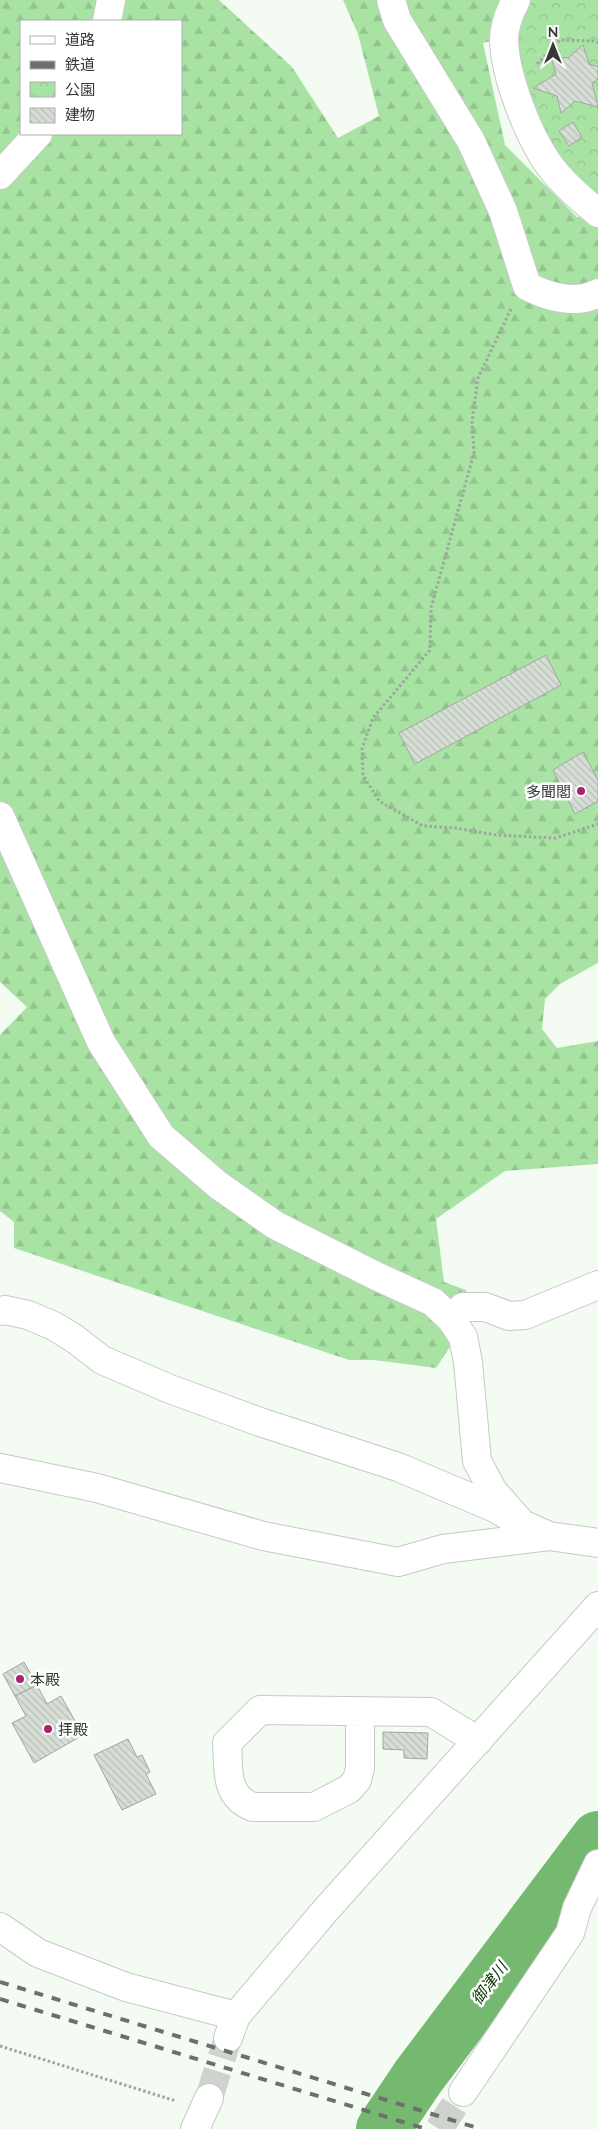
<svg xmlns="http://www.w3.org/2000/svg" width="598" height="2129" viewBox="0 0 598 2129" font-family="Mulish,'Noto Sans JP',sans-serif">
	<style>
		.forest { fill: url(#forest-firs); fill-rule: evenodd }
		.park { fill: url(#park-crowns) }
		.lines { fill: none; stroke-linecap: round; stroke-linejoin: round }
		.river { stroke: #75b86f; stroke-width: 54 }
		.building { fill: url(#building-back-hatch); stroke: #a0a79f }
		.street-tunnel { stroke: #ced4cd; stroke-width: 28; stroke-dasharray: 28 14; stroke-linecap: butt }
		.street-casing { stroke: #c4cbc4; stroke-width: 30 }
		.path { stroke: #9fa49e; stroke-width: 3; stroke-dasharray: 2.5 2.5; stroke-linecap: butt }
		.street { stroke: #fff; stroke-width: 28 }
		.rail { stroke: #6c706c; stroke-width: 4; stroke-dasharray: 9 9; stroke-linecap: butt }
		.poi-dot { fill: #a8226c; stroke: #fff; stroke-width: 2 }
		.labels { text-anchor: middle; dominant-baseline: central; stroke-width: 5; stroke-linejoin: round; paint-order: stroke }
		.poi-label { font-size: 15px; fill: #353835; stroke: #fff; text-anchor: start }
		.water-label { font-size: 16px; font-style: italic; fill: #043403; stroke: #fff }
	</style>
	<defs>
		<pattern id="forest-firs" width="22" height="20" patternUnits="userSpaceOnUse" patternTransform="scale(1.25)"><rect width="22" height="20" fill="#a9e3a4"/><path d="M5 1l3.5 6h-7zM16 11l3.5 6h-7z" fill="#92c48e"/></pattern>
		<pattern id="park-crowns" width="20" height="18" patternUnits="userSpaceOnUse" patternTransform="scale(1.25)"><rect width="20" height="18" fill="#a9e3a4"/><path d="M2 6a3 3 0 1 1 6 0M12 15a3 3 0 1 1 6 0" fill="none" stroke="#92c48e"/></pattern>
		<pattern id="building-back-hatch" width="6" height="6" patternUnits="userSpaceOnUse" patternTransform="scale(1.25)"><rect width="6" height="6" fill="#d7ded6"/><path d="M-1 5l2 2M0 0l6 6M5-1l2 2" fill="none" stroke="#b9bfb8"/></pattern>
	</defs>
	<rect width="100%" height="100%" fill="#f4fbf3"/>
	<path class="forest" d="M0 0H219L292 67 338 138 379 116 358 34 343 0H566L542 27 483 43 505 145 577 217 598 216V963L560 984 545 999 542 1029 557 1048 598 1041V1164L505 1171 436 1219 444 1282 466 1290 469 1318 436 1368 374 1360H349L14 1248V1222L0 1211V1035L27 1007 0 982ZM21 21H181V134H21Z"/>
	<polygon class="park" points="523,0 598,0 598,200 565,175 539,122 519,75 515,27"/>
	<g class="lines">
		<polyline class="river" points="383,2129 418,2077 598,1838"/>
	</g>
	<g class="building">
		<polygon points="583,45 589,64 598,67 598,79 592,83 598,107 575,101 561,113 557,96 533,88 556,74 551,57 568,58"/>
		<polygon points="573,122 582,137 569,146 559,131"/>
		<polygon points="546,655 561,685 415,764 399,733"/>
		<polygon points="583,752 598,780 598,801 575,814 553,770"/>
		<polygon points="24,1662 37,1685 15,1696 3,1674"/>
		<polygon points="37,1685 47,1704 61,1696 83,1735 34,1763 12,1723 26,1716 15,1696"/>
		<polygon points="383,1732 428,1733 427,1759 404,1758 404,1750 383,1749"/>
		<polygon points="128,1739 137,1757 142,1755 150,1772 146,1774 156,1794 122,1810 94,1755"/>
	</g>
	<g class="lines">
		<g class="street-tunnel">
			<polyline points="209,2098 228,2038"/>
			<polyline points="439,2129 463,2092"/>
		</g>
		<defs>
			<g id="street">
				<path d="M391 0 397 20 471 141 503 211 527 286C548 297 576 305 598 293"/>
				<path d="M516 0C509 13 504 25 504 40 505 76 527 132 547 162 561 182 580 198 598 213"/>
				<polyline points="107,21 111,0"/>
				<polyline points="0,175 38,134"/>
				<polyline points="0,816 101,1042 161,1136 218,1185 275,1225 376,1276 433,1302 451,1319 463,1337 468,1362 477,1461 493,1491 522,1524 549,1536 598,1543"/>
				<polyline points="0,1311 5,1310 28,1315 54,1326 75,1339 102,1360 170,1389 260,1422 398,1467 495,1508 510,1517"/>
				<polyline points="451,1319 463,1307 485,1307 509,1316 525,1315 598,1285"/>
				<polyline points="0,1468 97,1488 263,1536 398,1562 443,1549 549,1536"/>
				<path d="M360 1711V1768L357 1780 349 1789 314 1807H253C224 1796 229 1770 227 1743L260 1710 431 1712 478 1741"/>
				<polyline points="0,1927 38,1953 126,1987 236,2016"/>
				<polyline points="228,2038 236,2016 324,1912 598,1606"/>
				<polyline points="463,2092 570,1933 577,1908 598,1864"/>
				<polyline points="195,2129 209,2098"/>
			</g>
		</defs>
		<use href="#street" class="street-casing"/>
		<g class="path">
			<polyline points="537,64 560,40 594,41 598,43"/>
			<polyline points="511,309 478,378 472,422 474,453 431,608 430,650 373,718 362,749 363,775 379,801 423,826 455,828 496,835 556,838 598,824"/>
			<polyline points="0,2046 176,2101"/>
		</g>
		<use href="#street" class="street"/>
		<g class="rail">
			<polyline points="0,1982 481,2129"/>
			<polyline points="0,1999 426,2129"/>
		</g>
	</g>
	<g class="poi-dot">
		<circle cx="581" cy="791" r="5"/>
		<circle cx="20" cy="1679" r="5"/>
		<circle cx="48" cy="1729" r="5"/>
	</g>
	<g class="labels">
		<g class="poi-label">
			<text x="571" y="791" text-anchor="end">多聞閣</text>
			<text x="30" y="1679">本殿</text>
			<text x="58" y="1729">拝殿</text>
		</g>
		<g class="water-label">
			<text transform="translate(489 1983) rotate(-53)">御津川</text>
		</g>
	</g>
	<rect x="20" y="20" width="162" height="115" fill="#ffffff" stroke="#aeafae"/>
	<rect x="30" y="36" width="25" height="8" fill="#ffffff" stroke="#aeafae"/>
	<text x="65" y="45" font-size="15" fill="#353835">道路</text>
	<rect x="30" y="61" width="25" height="8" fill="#6c706c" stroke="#aeafae"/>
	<text x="65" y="70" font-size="15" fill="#353835">鉄道</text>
	<rect x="30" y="82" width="25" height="15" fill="url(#park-crowns)" stroke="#aeafae"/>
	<text x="65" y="95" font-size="15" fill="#353835">公園</text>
	<rect x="30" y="108" width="25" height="15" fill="url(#building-back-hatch)" stroke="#aeafae"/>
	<text x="65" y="120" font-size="15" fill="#353835">建物</text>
	<g transform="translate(553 45)" stroke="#ffffff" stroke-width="4" paint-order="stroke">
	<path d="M0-4L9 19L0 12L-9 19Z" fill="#353835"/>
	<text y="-8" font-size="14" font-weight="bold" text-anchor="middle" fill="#353835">N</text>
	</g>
</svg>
